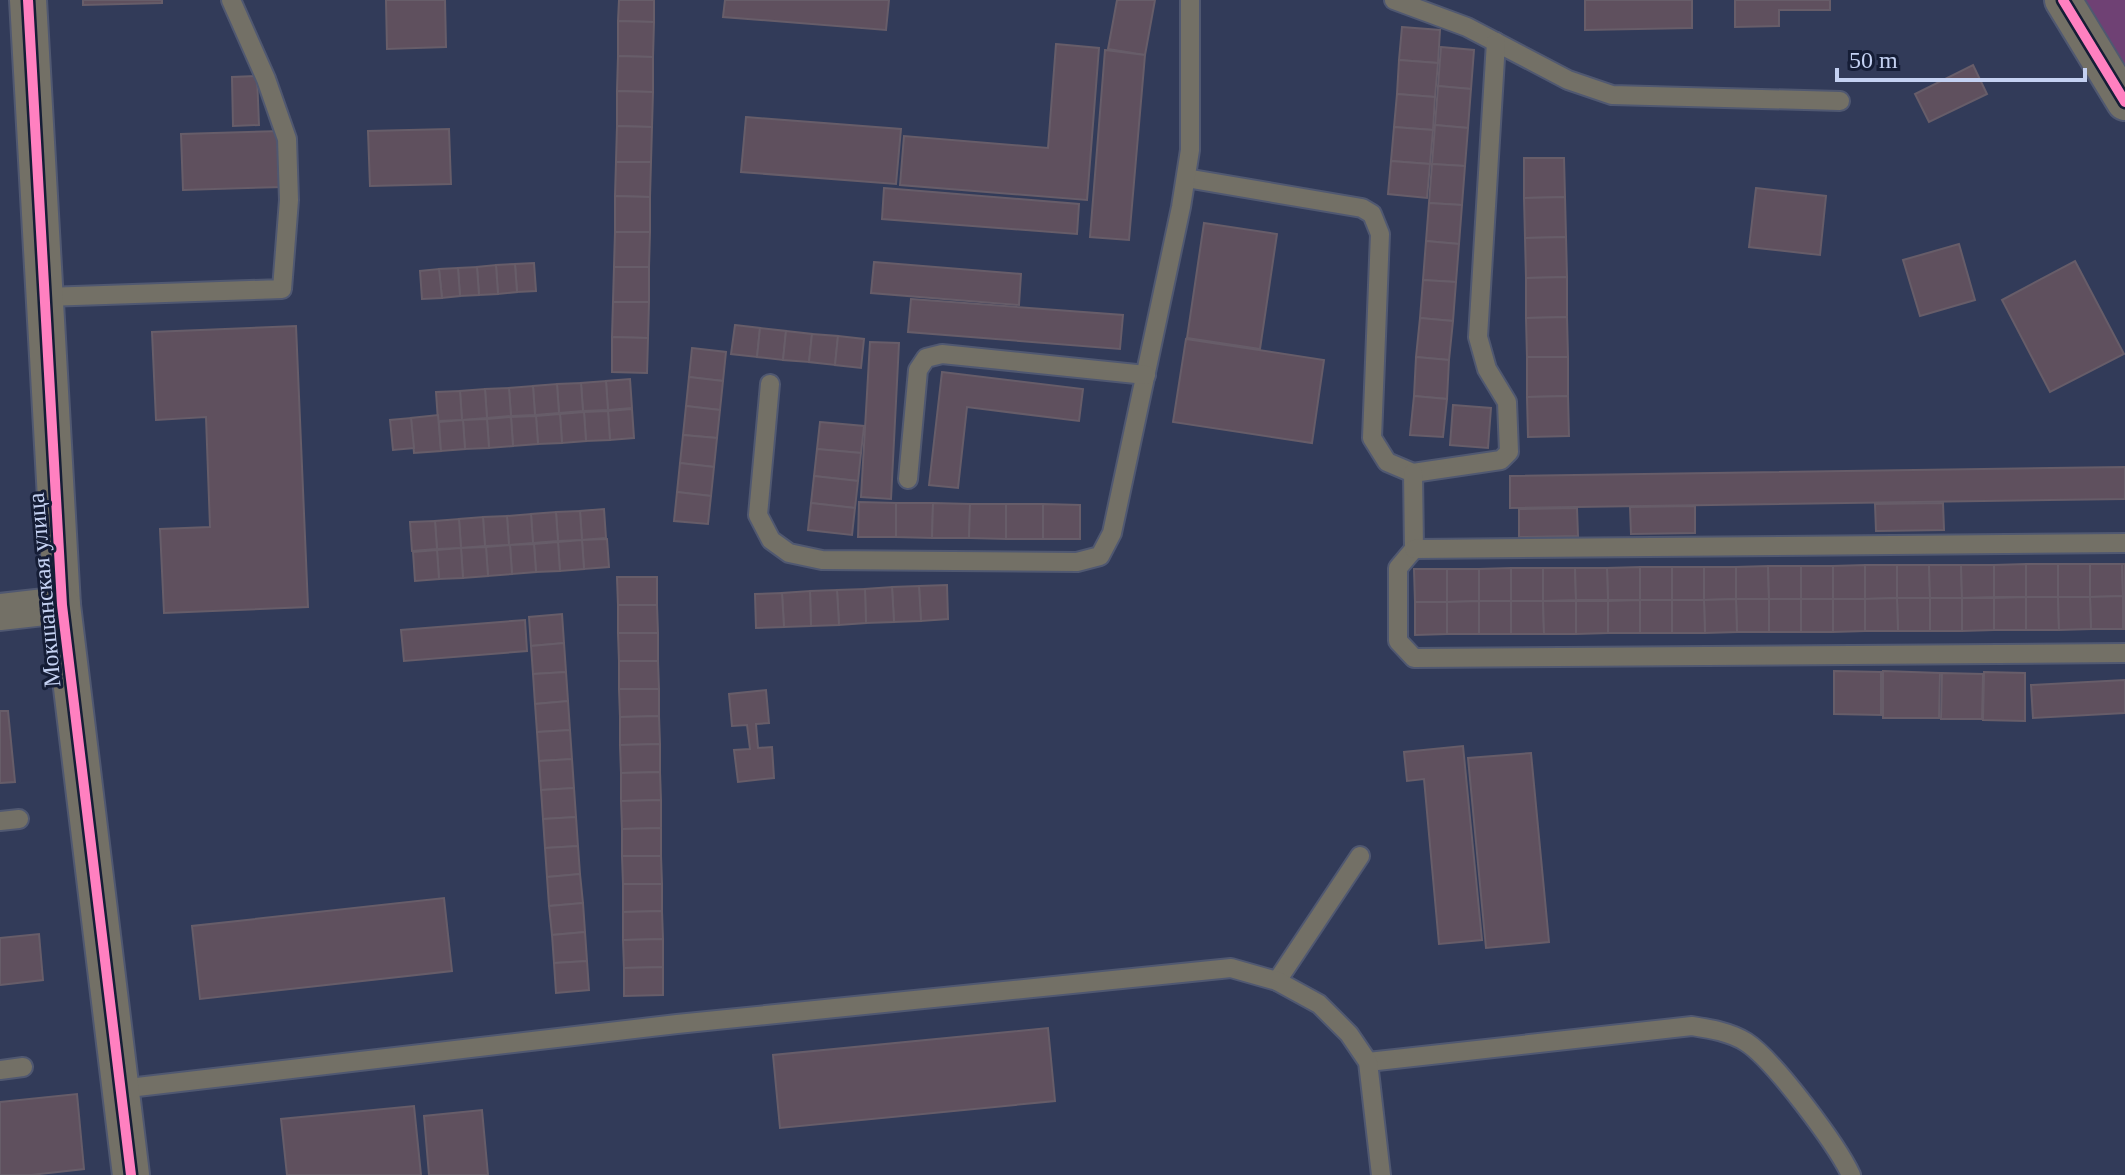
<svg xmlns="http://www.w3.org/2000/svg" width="2125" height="1175" viewBox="0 0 2125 1175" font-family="'Times New Roman',serif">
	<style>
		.green { fill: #6f4174 }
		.building { fill: #5f505e; stroke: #675d69; stroke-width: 2 }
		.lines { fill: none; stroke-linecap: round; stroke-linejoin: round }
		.lane-casing { stroke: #505871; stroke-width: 22 }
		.street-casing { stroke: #505871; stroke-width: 40 }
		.lane { stroke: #737066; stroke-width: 18 }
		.street { stroke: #737066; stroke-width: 36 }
		.cycleway-casing { stroke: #151d36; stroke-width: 15 }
		.cycleway { stroke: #ff80c0; stroke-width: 10 }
		.labels { text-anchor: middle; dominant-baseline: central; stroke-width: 6; stroke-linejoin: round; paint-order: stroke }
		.street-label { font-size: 24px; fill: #c4d1f2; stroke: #151d36 }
	</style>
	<rect width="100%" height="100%" fill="#323b59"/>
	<polygon class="green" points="2052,0 2125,0 2125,119"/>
	<g class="building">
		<polygon points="83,0 162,0 162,3 83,5"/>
		<polygon points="386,0 445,0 446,47 387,49"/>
		<polygon points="619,0 654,0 654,22 618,21"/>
		<polygon points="725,0 889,0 886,30 723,17"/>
		<polygon points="1117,0 1155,0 1145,55 1108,49"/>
		<polygon points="1585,0 1692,0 1692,28 1585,30"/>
		<polygon points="1735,0 1830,0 1830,10 1779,10 1779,26 1735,27"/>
		<polygon points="618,21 654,22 653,57 618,56"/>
		<polygon points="1402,27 1440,30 1438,63 1399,60"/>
		<polygon points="1056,44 1099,48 1087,200 900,185 904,136 1048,148"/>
		<polygon points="1441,47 1474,50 1471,89 1438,86"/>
		<polygon points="1105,50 1145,55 1129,240 1090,237"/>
		<polygon points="618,56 653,57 653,92 617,91"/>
		<polygon points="1399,60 1438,63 1435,97 1397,94"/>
		<polygon points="1973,65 1987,94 1929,122 1915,94"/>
		<polygon points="257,76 259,125 233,126 232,77"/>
		<polygon points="1438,86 1471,89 1468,128 1435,125"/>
		<polygon points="617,91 653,92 652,127 617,126"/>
		<polygon points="1397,94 1435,97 1433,130 1394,127"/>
		<polygon points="746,117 901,129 896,184 741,172"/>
		<polygon points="1435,125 1468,128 1465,166 1432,164"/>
		<polygon points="617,126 652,127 651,162 616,162"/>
		<polygon points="1394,127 1433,130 1430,164 1391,161"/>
		<polygon points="449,129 451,184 370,186 368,131"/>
		<polygon points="281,131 283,187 183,190 181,134"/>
		<polygon points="1524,158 1564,158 1565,197 1524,198"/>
		<polygon points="1391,161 1430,164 1427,198 1388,194"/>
		<polygon points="616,162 651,162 650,197 615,196"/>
		<polygon points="1432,164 1465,166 1462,205 1429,203"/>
		<polygon points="884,188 1079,204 1077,234 882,219"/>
		<polygon points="1756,188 1826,196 1820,255 1749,247"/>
		<polygon points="615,196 650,197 650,232 615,232"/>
		<polygon points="1565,197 1566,237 1525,238 1524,198"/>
		<polygon points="1429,203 1462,205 1459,244 1426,241"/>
		<polygon points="1204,223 1277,234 1260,349 1187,338"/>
		<polygon points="615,232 650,232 649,267 614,267"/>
		<polygon points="1566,237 1567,277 1526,278 1525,238"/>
		<polygon points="1426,241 1459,244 1456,282 1423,280"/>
		<polygon points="1959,244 1975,300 1920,316 1903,260"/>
		<polygon points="2075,261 2124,354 2050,392 2002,300"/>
		<polygon points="874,262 1021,274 1019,305 871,293"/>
		<polygon points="534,263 536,291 517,292 515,264"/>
		<polygon points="515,264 517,292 498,294 496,265"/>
		<polygon points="496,265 498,294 479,295 477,267"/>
		<polygon points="477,267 479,295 460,296 458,268"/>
		<polygon points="614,267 649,267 649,302 613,302"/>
		<polygon points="458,268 460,296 442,298 439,269"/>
		<polygon points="439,269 442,298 422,299 420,271"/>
		<polygon points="1567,277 1567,317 1526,318 1526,278"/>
		<polygon points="1423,280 1456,282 1453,321 1420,318"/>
		<polygon points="911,299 1123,315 1120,349 908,332"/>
		<polygon points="613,302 649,302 648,338 612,337"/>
		<polygon points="1567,317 1568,357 1527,357 1526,318"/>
		<polygon points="1420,318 1453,321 1449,360 1416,357"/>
		<polygon points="735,325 760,328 757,357 731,354"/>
		<polygon points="296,326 308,607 164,613 160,529 210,527 206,417 156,420 152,332"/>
		<polygon points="760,328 786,331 783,360 757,357"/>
		<polygon points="786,331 812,334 809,362 783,360"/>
		<polygon points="812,334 838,336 835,365 809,362"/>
		<polygon points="838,336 864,339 861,368 835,365"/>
		<polygon points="612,337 648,338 647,373 612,372"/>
		<polygon points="1186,339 1324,360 1312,443 1173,422"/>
		<polygon points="870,342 899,343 891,499 861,497"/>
		<polygon points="692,348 726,352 723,381 689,377"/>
		<polygon points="1416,357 1449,360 1447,399 1414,396"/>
		<polygon points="1527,357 1568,357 1568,396 1527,397"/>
		<polygon points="942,372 1083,389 1079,421 967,407 958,488 929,485"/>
		<polygon points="689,377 723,381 720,410 686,406"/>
		<polygon points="630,379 632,408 608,410 606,381"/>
		<polygon points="606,381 608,410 583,411 581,383"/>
		<polygon points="581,383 583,411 559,413 557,384"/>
		<polygon points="557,384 559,413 535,415 533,386"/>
		<polygon points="533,386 535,415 511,416 509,388"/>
		<polygon points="509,388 511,416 487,418 485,389"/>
		<polygon points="485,389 487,418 462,420 460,391"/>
		<polygon points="460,391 462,420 438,421 436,392"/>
		<polygon points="1414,396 1447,399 1443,437 1410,435"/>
		<polygon points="1568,396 1569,436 1528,437 1527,397"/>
		<polygon points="1453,405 1491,408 1488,448 1450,445"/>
		<polygon points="686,406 720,410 717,438 683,435"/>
		<polygon points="632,409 634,438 610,440 608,411"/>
		<polygon points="608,411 610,440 586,441 584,412"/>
		<polygon points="584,412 586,441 562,443 560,414"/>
		<polygon points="560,414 562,443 538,444 536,416"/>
		<polygon points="438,415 441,451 414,453 411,418"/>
		<polygon points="536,416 538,444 513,446 511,417"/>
		<polygon points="511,417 513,446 489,448 487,419"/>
		<polygon points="411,418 414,448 393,450 390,420"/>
		<polygon points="487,419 489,448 465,449 463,420"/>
		<polygon points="463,420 465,449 441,451 439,422"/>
		<polygon points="820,422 864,426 861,453 817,449"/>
		<polygon points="683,435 717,438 714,467 680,463"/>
		<polygon points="817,449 861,453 858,481 814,476"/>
		<polygon points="680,463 714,467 711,496 677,492"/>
		<polygon points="2125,467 2125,499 1510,508 1510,476"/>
		<polygon points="814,476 858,481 855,508 811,503"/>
		<polygon points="677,492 711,496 708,524 674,521"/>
		<polygon points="859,502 896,503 896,537 858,537"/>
		<polygon points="811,503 855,508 852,535 808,530"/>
		<polygon points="896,503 933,503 932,538 896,537"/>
		<polygon points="933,503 970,504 969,538 932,538"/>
		<polygon points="1943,503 1944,530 1876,531 1875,504"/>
		<polygon points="970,504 1006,504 1006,539 969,538"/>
		<rect x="1006" y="504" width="37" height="35"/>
		<polygon points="1043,504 1080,505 1080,539 1043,539"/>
		<polygon points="1695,506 1695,533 1631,534 1630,507"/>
		<polygon points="1577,508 1578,536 1519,537 1519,509"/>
		<polygon points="604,509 606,538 582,540 580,511"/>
		<polygon points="580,511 582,540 558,541 556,512"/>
		<polygon points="556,512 558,541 533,543 531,514"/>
		<polygon points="531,514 533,543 509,545 507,516"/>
		<polygon points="507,516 509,545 485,546 483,517"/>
		<polygon points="483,517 485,546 461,548 459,519"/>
		<polygon points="459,519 461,548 437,549 435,521"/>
		<polygon points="435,521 437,549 412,551 410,522"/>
		<polygon points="607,539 609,567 584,569 582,540"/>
		<polygon points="582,540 584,569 560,571 558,542"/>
		<polygon points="558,542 560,571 536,572 534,544"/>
		<polygon points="534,544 536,572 512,574 510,545"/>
		<polygon points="510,545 512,574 488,576 486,547"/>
		<polygon points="486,547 488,576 463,578 461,548"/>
		<polygon points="461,548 463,578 439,579 437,550"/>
		<polygon points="437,550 439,579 415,581 413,552"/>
		<polygon points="2026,564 2026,597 1994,597 1994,565"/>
		<rect x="2026" y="564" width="32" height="33"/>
		<rect x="2058" y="564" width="32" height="33"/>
		<polygon points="2090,564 2122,564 2123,596 2090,597"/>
		<polygon points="2122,564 2125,564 2125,596 2123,596"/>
		<polygon points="1865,565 1865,599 1833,599 1833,566"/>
		<polygon points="1865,565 1897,565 1897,598 1865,599"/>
		<polygon points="1897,565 1929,565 1930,598 1897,598"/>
		<polygon points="1929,565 1961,565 1962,598 1930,598"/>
		<polygon points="1961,565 1994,565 1994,597 1962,598"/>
		<polygon points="1768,566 1769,599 1736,599 1736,567"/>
		<polygon points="1768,566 1801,566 1801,599 1769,599"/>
		<rect x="1801" y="566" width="32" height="33"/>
		<polygon points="1640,567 1640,600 1608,600 1607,568"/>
		<rect x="1640" y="567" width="32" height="33"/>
		<rect x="1672" y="567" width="32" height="33"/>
		<polygon points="1704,567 1736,567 1736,599 1704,600"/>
		<polygon points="1511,568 1511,601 1479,601 1479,569"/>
		<rect x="1511" y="568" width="32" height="33"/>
		<polygon points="1543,568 1575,568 1576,600 1543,601"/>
		<polygon points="1575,568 1607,568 1608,600 1576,600"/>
		<polygon points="1414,569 1447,569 1447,602 1415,602"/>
		<polygon points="1447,569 1479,569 1479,601 1447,602"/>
		<polygon points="617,577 657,577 657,605 618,605"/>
		<polygon points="947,585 948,619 921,621 919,586"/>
		<polygon points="919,586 921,621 894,622 892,587"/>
		<polygon points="892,587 894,622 866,623 865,589"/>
		<polygon points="865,589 866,623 839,625 837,590"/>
		<polygon points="837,590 839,625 811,626 810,591"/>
		<polygon points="810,591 811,626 784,627 782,593"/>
		<polygon points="782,593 784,627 756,628 755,594"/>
		<rect x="2123" y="596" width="2" height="33"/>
		<polygon points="2123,596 2123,629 2091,629 2090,597"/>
		<polygon points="2026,597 2058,597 2059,630 2026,630"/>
		<polygon points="2026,597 2026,630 1994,630 1994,598"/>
		<polygon points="2058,597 2090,597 2091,629 2059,630"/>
		<polygon points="1897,598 1930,598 1930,631 1898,631"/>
		<polygon points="1897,598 1898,631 1865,631 1865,599"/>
		<rect x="1930" y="598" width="32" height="33"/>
		<polygon points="1962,598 1994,598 1994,630 1962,631"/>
		<polygon points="1736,599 1769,599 1769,632 1737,632"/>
		<polygon points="1736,599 1737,632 1705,633 1704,600"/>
		<rect x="1769" y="599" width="32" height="33"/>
		<rect x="1801" y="599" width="32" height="33"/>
		<polygon points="1833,599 1865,599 1865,631 1833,632"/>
		<rect x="1640" y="600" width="32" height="33"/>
		<polygon points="1640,600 1640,633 1608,633 1608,601"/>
		<polygon points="1672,600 1704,600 1705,633 1672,633"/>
		<polygon points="1479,601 1479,634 1447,634 1447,602"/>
		<rect x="1479" y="601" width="32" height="33"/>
		<polygon points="1511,601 1543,601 1544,634 1511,634"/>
		<polygon points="1543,601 1576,601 1576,634 1544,634"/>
		<polygon points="1576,601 1608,601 1608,633 1576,634"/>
		<polygon points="1415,602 1447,602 1447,634 1415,635"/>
		<polygon points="618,605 657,605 658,633 618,633"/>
		<polygon points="562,614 564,643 531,646 529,617"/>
		<polygon points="525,620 527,651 404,661 401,630"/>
		<polygon points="618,633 658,633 658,661 619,661"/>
		<polygon points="564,643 566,672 533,674 531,646"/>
		<polygon points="619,661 658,661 659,689 619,689"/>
		<polygon points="1834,671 1881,672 1881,715 1834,714"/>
		<polygon points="1883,671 1940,673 1939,718 1883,718"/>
		<polygon points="566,672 568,701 535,704 533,674"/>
		<polygon points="1984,672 2025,673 2025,721 1983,720"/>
		<polygon points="1942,673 1983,674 1982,719 1941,719"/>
		<polygon points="2125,680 2125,713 2033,718 2031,685"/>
		<polygon points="619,689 659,689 659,716 620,717"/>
		<polygon points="766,690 769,723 756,724 758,748 772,747 774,778 738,782 734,750 750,749 747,725 732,726 729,694"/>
		<polygon points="568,701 570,730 537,732 535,704"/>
		<polygon points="0,711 8,711 15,782 0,783"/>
		<polygon points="659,716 660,744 620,745 620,717"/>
		<polygon points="570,730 572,759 539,761 537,732"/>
		<polygon points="660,744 660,772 621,773 620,745"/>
		<polygon points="1463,746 1482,940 1439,944 1424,779 1407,781 1404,752"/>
		<polygon points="1531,753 1549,942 1486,948 1468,758"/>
		<polygon points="572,759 574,788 541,790 539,761"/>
		<polygon points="660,772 661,800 621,801 621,773"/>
		<polygon points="574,788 576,817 543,819 541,790"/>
		<polygon points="661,800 661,828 622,829 621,801"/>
		<polygon points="576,817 578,846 545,848 543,819"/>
		<polygon points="661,828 661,856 622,856 622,829"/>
		<polygon points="578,846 580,874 547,877 545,848"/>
		<polygon points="622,856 661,856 662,884 623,884"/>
		<polygon points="580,874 583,903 549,906 547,877"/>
		<polygon points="623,884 662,884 662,911 623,912"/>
		<polygon points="444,898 452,971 200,999 192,926"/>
		<polygon points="583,903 585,932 552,935 549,906"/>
		<polygon points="662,911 663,939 623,940 623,912"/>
		<polygon points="585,932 587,961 554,963 552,935"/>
		<polygon points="39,934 43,980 0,985 0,938"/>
		<polygon points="663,939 663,967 624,968 623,940"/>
		<polygon points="587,961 589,990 556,993 554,963"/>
		<polygon points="663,967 663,995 624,996 624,968"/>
		<polygon points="1048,1028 1055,1101 780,1128 773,1055"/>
		<polygon points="77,1094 84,1169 31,1175 0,1175 0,1102"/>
		<polygon points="414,1106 421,1175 287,1175 281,1119"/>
		<polygon points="482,1110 488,1175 429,1175 424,1116"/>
	</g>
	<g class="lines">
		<defs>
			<g id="lane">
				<polyline points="1394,0 1467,27 1568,80 1612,95 1840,101"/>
				<polyline points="1186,178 1362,208 1372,214 1380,234 1372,438 1387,462 1413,473 1501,460 1509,452 1507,402 1487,369 1478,337 1496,42"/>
				<polyline points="45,297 282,289 289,200 287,139 266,79 231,0"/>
				<polyline points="770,384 758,515 771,540 789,553 822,560 1077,562 1100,556 1112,533 1181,207 1190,150 1190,0"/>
				<polyline points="1413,473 1414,549 1398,568 1398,641 1414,658 2125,653"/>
				<polyline points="908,479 918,370 926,358 942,354 1146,375"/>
				<polyline points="1414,549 2125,543"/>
				<polyline points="0,821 19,819"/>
				<polyline points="1277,981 1360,856"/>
				<path d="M1368 1062 1692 1026C1711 1029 1730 1032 1746 1042 1774 1060 1837 1145 1851 1175"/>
				<polyline points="0,1070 23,1067"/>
				<polyline points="120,1089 677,1024 1231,968 1277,981 1319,1004 1349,1034 1368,1062 1381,1175"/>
			</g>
			<g id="street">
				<polyline points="28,0 62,605 131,1175"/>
				<polyline points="2063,0 2125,102"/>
				<polyline points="0,612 62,605"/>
			</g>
		</defs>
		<use href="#lane" class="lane-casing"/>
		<use href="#street" class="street-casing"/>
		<use href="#lane" class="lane"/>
		<use href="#street" class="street"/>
		<defs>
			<g id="cycleway">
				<polyline points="28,0 62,605 131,1175"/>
				<polyline points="2063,0 2125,102"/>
			</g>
		</defs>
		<use href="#cycleway" class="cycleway-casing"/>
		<use href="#cycleway" class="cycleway"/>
	</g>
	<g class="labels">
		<g class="street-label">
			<text transform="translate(44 590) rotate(-95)">Мокшанская улица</text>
		</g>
	</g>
	<path d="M1837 68v12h248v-12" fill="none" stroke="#c4d1f2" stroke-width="4"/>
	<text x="1849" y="68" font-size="24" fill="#c4d1f2" stroke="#151d36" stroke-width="6" paint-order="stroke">50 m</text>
</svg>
